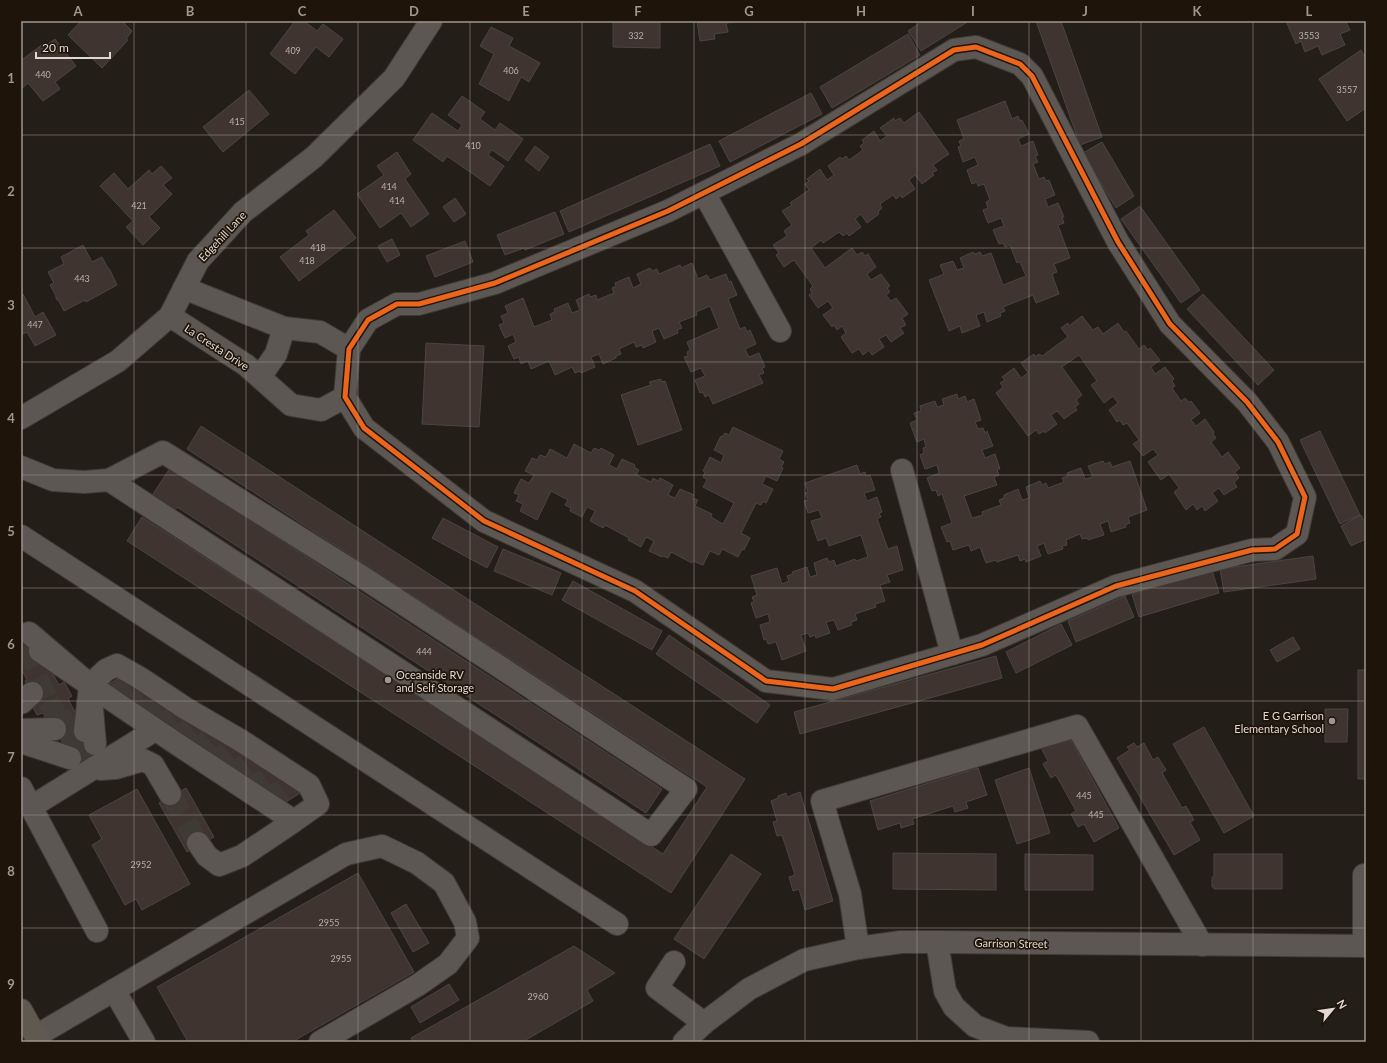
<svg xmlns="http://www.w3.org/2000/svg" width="1387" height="1063" viewBox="0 0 1387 1063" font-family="Lato,sans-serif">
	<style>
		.building { fill: #3f3430; stroke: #4b4542 }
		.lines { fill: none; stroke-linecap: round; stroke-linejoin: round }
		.minor-tunnel { stroke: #403a34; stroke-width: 22; stroke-dasharray: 22 11; stroke-linecap: butt }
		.minor-casing { stroke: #3f3a35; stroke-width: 24 }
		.major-casing { stroke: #3f3a35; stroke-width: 24 }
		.minor { stroke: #5c5752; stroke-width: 22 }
		.major { stroke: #605950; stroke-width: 22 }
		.cycleway-casing { stroke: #1f140a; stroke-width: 8 }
		.cycleway { stroke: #eb651d; stroke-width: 5 }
		.grid { fill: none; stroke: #9f9790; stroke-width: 1; stroke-opacity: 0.55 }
		.poi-dot { fill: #9f9790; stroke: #1f140a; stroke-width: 1.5 }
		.labels { text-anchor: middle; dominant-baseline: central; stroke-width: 3.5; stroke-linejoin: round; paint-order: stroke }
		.number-label { font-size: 9px; fill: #b8afa9 }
		.street-label { font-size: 11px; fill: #e1d8d1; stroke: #1f140a }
		.poi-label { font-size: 11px; fill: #e1d8d1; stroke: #1f140a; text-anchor: start }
		.neatline { fill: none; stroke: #9f9790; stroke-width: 1.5 }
		.grid-label { font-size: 13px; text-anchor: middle; font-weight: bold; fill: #9f9790 }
	</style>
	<rect width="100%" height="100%" fill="#241e18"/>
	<g class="building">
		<polygon points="81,21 122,21 132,31 126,39 128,40 102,68 68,35"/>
		<polygon points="295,21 304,21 317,31 323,24 343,39 329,57 316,47 295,74 270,54"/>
		<polygon points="604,21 660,21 660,48 613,47 613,22"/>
		<polygon points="697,21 744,21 726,23 728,32 714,34 715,39 700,41"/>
		<polygon points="923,21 969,21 921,51 908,31"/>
		<polygon points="1036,21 1061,21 1102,137 1080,145"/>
		<polygon points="1286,21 1348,21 1346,22 1350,30 1340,34 1345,45 1322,55 1318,46 1305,52 1301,41 1296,44"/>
		<polygon points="491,27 513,38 509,46 540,63 529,82 521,77 509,101 479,84 494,54 480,46"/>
		<polygon points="908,34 920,55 832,108 820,87"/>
		<polygon points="55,39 76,66 55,82 60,89 43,101 28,83 21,89 21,56 23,59 43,44 45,46"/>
		<polygon points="1361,50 1364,56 1366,55 1366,108 1347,121 1319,79"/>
		<polygon points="249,90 269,114 223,152 203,127"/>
		<polygon points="811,93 822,114 730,162 719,141"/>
		<polygon points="462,96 485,112 480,119 495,130 500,123 523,139 508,161 492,150 488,155 504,166 490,186 447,156 443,162 413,140 432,113 458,131 462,125 448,115"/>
		<polygon points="1005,101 1012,119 1018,116 1020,121 1022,120 1029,134 1018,139 1021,146 1033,141 1038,155 1035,156 1038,162 1033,164 1039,179 1044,177 1046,181 1049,180 1055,195 1045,199 1048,207 1058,203 1064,217 1062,217 1064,223 1058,225 1070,258 1054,264 1057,272 1052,274 1059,294 1036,303 1033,295 1003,307 1005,311 1000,313 1001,316 987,322 984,312 976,315 980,326 962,333 960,326 949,331 929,280 944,274 940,265 953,261 957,270 964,268 960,258 973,252 975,254 980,252 982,256 991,253 1003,285 1026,276 1020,262 1017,263 1010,245 1005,247 1003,243 999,244 993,230 1004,226 1001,218 988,223 983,210 988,208 986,202 990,200 984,184 978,186 977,182 972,184 967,170 978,165 975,157 963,162 958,147 961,146 959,141 964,139 957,120"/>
		<polygon points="919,112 949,154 933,165 937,170 932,173 934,175 922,184 915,175 909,180 915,189 902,198 901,195 896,199 893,195 880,204 882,208 878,212 879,214 867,223 861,214 855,219 861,227 849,236 847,233 843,236 839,232 823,243 821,240 811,248 825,268 852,248 857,255 862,252 865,256 868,254 876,267 867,274 871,280 881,274 890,286 887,288 890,292 886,295 891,301 896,298 908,314 902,318 906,325 900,328 904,333 891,342 886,335 879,339 884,347 872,355 869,350 863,355 859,349 852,353 841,337 846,333 842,326 837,330 834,325 832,327 823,315 833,308 828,301 818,308 809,295 812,293 810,289 813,286 794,260 784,267 776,255 779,253 773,245 787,236 784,231 792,225 782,211 792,205 790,203 809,190 805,184 809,181 807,179 820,169 827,180 834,175 828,166 840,157 842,159 846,156 849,160 863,150 860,146 864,143 862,140 874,131 880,141 887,136 880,128 894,118 895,121 900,118 904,123"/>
		<polygon points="1102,142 1134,196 1116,208 1083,153"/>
		<polygon points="710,144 720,166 569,232 560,211"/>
		<polygon points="535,146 549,157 539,171 525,160"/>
		<polygon points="397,152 411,174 405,179 429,214 411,227 401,213 380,228 357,194 384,175 377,166"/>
		<polygon points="161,166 172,178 163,185 172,194 149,217 160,228 143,245 126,227 133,221 100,186 114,173 128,189 149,170 152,174"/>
		<polygon points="455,198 466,214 454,222 443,207"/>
		<polygon points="1140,206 1200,290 1181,303 1121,219"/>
		<polygon points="334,210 356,238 299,281 280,257 309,235 306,231"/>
		<polygon points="555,212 564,234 525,250 524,248 505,255 497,235"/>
		<polygon points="392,239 400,255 387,262 378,246"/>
		<polygon points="465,241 473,262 435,277 426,256"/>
		<polygon points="83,245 92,262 102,257 108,268 110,270 117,285 86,302 85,300 64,311 59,301 56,299 56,296 50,285 54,283 48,272 64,264 61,257"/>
		<polygon points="692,263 698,279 707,275 710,280 726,274 729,282 731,281 737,295 728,299 740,329 745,327 747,332 750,330 756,344 745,349 749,357 759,353 765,367 762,368 764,373 759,375 763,383 713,404 709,395 705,397 703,392 700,393 695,380 705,376 701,368 691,372 684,357 688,356 687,352 690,350 687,342 719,328 710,306 696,312 697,315 679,322 682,328 677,330 678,333 664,339 659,328 652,331 656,342 643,348 642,345 636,347 634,342 619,349 621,354 616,356 616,358 603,364 599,354 591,357 595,367 581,373 580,371 575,373 572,367 555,375 549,361 531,369 528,361 521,364 519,357 514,359 508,346 516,342 513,334 505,338 499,325 504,323 501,316 508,313 505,306 523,298 534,327 552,320 550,314 555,312 554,309 568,303 572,313 580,310 576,300 589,294 590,297 596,295 597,300 614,293 612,288 616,286 615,283 629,277 633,288 641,284 637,274 650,268 652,271 657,269 659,274 680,265 681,268"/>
		<polygon points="23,294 35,317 43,312 56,335 35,346 27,332 21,335 21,296"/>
		<polygon points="1203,294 1274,370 1258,385 1187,309"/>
		<polygon points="1082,316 1093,330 1098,327 1103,334 1118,323 1124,332 1126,331 1139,349 1144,345 1148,350 1150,348 1160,360 1151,367 1155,374 1165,367 1174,379 1172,381 1175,386 1172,388 1181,401 1185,398 1189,402 1191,401 1200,413 1191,420 1196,426 1205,419 1214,432 1213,434 1216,438 1211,442 1222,457 1228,452 1240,468 1235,472 1239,478 1234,482 1237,487 1224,495 1219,488 1212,493 1218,501 1205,511 1202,506 1197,510 1193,504 1186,510 1174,492 1179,488 1169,474 1161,480 1148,462 1158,455 1153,449 1143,456 1133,444 1139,440 1127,423 1123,425 1120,420 1117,422 1109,410 1118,403 1113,396 1104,403 1091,385 1097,381 1079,355 1062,367 1082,395 1076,400 1079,404 1075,407 1077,410 1064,419 1057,411 1051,415 1057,424 1045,433 1044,431 1039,434 1036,430 1028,436 996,393 1003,387 1000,383 1005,380 1002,377 1014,368 1021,378 1028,373 1021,363 1034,354 1035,357 1039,354 1042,356 1068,337 1061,328 1068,323 1069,326"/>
		<polygon points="426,343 484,346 479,427 422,424"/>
		<polygon points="661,379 661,382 665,381 682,430 638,445 621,395 651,385 649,382"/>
		<polygon points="957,394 958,399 965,396 967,402 974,399 981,420 975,422 978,429 983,428 985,433 987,431 993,446 982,450 985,458 995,454 1000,469 997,469 999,475 994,477 997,485 964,496 972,518 983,515 982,512 1001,505 999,500 1004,498 1004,495 1018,489 1022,500 1029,498 1026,487 1040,481 1042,485 1046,483 1048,488 1064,482 1062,478 1068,476 1067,473 1081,468 1085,479 1093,477 1088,466 1103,461 1105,464 1110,462 1112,467 1130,461 1147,510 1128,517 1130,523 1125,525 1126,527 1111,532 1108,521 1100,524 1104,535 1088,540 1088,538 1082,539 1080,534 1066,540 1067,545 1062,546 1063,549 1048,554 1044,543 1037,546 1041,556 1026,562 1025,559 1020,561 1018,555 997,562 996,560 986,563 980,547 971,551 969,545 953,550 950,541 947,542 941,527 952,523 942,494 938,496 936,490 932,491 927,478 939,473 937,465 925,469 920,455 924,453 923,448 926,447 924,439 917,442 910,423 917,420 914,413 921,411 920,406 935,401 937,407 944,405 942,399"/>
		<polygon points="201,426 745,779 671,893 127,541 142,517 663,854 707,787 187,449"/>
		<polygon points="733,427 783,451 779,459 784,462 781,467 783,468 777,481 766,476 762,484 773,489 766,503 763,501 761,505 756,503 741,533 750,538 744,550 742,549 738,557 722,549 719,555 710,551 703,565 693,561 692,563 671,552 668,558 663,556 662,557 649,551 654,541 646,537 641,547 628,540 629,538 605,525 603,528 590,521 595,511 587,507 582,517 570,511 571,508 565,505 568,500 551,491 537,520 520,511 523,504 516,501 519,495 514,493 521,479 529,483 534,475 525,471 532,458 537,460 540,455 546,457 550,449 567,458 574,444 591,453 594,448 599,450 601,448 614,455 609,465 617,469 622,459 635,465 634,467 639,470 636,475 651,482 653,478 658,481 660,478 673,485 668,495 675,498 680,489 694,495 692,498 698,500 695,506 712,514 711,517 723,524 734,503 703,487 707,480 703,477 705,472 703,471 710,457 721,463 724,455 714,450 721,436 722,437 725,433 729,435"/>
		<polygon points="1320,431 1360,515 1340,524 1300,440"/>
		<polygon points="172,465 195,484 662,789 646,813 177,507 174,512 151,497"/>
		<polygon points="857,465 860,474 865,472 866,476 870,475 875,490 864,493 867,501 877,497 882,512 879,513 881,517 877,519 888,549 897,546 903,570 887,575 890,582 880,585 885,601 875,604 876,607 855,614 857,620 851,622 852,625 838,630 834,620 826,622 830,633 816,638 815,635 810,637 808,633 801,635 806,651 782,660 776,642 768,644 766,639 764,640 760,625 770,622 768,614 756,618 751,603 754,602 752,597 757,595 751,576 777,568 782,584 789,581 787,576 793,574 792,572 807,567 810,577 817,575 814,563 827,558 829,562 834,560 836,566 855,559 856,561 868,557 861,535 829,546 826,538 818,541 811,521 822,518 819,510 808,513 804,501 808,500 805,493 808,492 805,483"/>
		<polygon points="1361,515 1366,525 1366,539 1351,546 1341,526"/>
		<polygon points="443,518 498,547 487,568 432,538"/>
		<polygon points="503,549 561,573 552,595 494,571"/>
		<polygon points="1313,556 1316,579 1224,592 1220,569"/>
		<polygon points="1212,570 1219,593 1139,617 1132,594"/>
		<polygon points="573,581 662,631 652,650 562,600"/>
		<polygon points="1125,596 1134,617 1076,642 1068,621"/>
		<polygon points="24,623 59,685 64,682 72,696 68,699 100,758 77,770 55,729 52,731 43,713 37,715 30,702 35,699 25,681 27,680 21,668 21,625"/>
		<polygon points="1061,624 1072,645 1016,673 1006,652"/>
		<polygon points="669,635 770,705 757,723 656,654"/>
		<polygon points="1293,637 1300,649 1277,662 1270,650"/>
		<polygon points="996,656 1002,678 800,734 794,712"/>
		<rect x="1358" y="670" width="8" height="109"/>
		<polygon points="126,674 305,790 286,802 107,685"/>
		<polygon points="1325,709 1348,709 1347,742 1325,742"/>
		<polygon points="1204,727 1254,816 1224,833 1173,744"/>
		<polygon points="1066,731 1119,828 1094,842 1084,824 1078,827 1071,814 1076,811 1056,775 1051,778 1043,764 1048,761 1040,746"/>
		<polygon points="1134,743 1137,747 1144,743 1153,760 1158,757 1166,770 1162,773 1182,808 1186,806 1194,820 1190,822 1200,840 1174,855 1117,758 1130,750 1127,747"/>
		<polygon points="978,768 987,795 966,802 968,808 955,812 953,806 912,819 914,824 901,828 900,823 878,830 870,801"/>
		<polygon points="1029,768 1050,833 1017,844 995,780"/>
		<polygon points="186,788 214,837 187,852 159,803"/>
		<polygon points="137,789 190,884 142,910 136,899 125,905 92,845 102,839 89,815"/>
		<polygon points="800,792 833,901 805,910 799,889 793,891 789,877 795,875 782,835 777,836 773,822 777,821 771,801 778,798 778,796 786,793 787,797"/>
		<polygon points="893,853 996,854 996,890 893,889"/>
		<polygon points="731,854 761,874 704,959 674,939"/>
		<polygon points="1025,854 1093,855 1093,890 1025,890"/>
		<polygon points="1214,854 1282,854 1282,889 1214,889 1214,887 1212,887 1212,877 1214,877"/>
		<polygon points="358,873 414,972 292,1042 188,1042 157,987"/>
		<polygon points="406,904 429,943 413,952 391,913"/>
		<polygon points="574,946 615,973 587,990 593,1001 524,1041 525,1042 413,1042 411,1038"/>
		<polygon points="449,984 459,1000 420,1023 411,1007"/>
	</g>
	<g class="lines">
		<g class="minor-tunnel">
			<polyline points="21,662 40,651"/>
			<polyline points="32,693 57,680"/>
			<polyline points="111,699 140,678"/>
			<polyline points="125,710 157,689"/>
			<polyline points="44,716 71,701"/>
			<polyline points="142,721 171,698"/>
			<polyline points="55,729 77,717"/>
			<polyline points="155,730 185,708"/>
			<polyline points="63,742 85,731"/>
			<polyline points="174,742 202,718"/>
			<polyline points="192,754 221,729"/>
			<polyline points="70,758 95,744"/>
			<polyline points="212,767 240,740"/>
			<polyline points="229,778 260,754"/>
			<polyline points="248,791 281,767"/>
			<polyline points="170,794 198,843"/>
			<polyline points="265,802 299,779"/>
		</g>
		<defs>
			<g id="minor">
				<polygon points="976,47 1020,64 1032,76 1118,242 1170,324 1247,402 1278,442 1305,497 1297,534 1275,549 1252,550 1116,586 982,645 833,689 766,681 635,591 484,521 364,428 345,397 349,349 368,320 397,304 419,304 495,283 668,211 801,144 954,50"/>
				<polyline points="704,193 780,331"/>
				<polyline points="184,288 284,328 320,332 349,349"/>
				<polyline points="170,316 246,365 291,405 321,410 345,397"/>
				<polyline points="260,377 276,354 284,328"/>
				<polyline points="21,418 118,361 170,316 198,261 243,212 314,157 394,78 431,21"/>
				<polyline points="21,467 53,480 84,482 109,480 163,452 367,580 686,789 651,835 109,480"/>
				<polyline points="902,470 952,654"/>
				<polyline points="21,536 617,924"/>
				<polyline points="29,633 90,685 40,651"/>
				<polyline points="21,703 32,693"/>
				<polyline points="21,730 55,729"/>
				<polyline points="85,731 90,685 95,744"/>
				<polyline points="21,742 70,758"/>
				<polyline points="100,769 116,768 143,760 153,765 170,794"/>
				<polyline points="21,788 97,931"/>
				<polyline points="31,807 155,730"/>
				<polyline points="198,843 207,856 219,865 242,856 294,821 318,804 309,785 240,740 185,708 140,678 117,665 106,670 90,685 174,742 294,821"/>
				<polyline points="937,942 945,991 954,1007 975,1026 1006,1038 1088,1042"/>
				<polyline points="1364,946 1364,875 1366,875"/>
				<polyline points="858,948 850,894 822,801 1077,726 1202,945"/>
				<polyline points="674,962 657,988 704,1023"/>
				<polyline points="114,990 144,1042"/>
				<polyline points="36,1036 346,854 382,846 417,863 444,883 465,922 468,938 448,964 418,985 320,1042"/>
				<polyline points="684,1042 704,1023 749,989 804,960 858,948 901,942 937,942 1366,946"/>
			</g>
			<polyline id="major" points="21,1010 39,1042"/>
		</defs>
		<use href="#minor" class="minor-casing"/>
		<use href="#major" class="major-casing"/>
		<use href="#minor" class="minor"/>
		<use href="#major" class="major"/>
		<defs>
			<polygon id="cycleway" points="976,47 1020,64 1032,76 1118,242 1170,324 1247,402 1278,442 1305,497 1297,534 1275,549 1252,550 1116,586 982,645 833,689 766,681 635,591 484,521 364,428 345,397 349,349 368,320 397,304 419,304 495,283 668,211 801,144 954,50"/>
		</defs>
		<use href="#cycleway" class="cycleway-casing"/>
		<use href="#cycleway" class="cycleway"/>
	</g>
	<path class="grid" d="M134 21V1042M246 21V1042M358 21V1042M470 21V1042M582 21V1042M694 21V1042M805 21V1042M917 21V1042M1029 21V1042M1141 21V1042M1253 21V1042M21 135H1366M21 248H1366M21 362H1366M21 475H1366M21 588H1366M21 701H1366M21 815H1366M21 928H1366"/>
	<g class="poi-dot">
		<circle cx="388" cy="680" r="4"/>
		<circle cx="1332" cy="721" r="4"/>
	</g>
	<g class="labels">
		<g class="number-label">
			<text x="636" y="35">332</text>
			<text x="1309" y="35">3553</text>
			<text x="293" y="50">409</text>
			<text x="511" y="70">406</text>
			<text x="43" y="74">440</text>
			<text x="1347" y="89">3557</text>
			<text x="237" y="121">415</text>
			<text x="473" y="145">410</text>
			<text x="389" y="186">414</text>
			<text x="397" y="200">414</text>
			<text x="139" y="205">421</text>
			<text x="318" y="247">418</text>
			<text x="307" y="260">418</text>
			<text x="82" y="278">443</text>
			<text x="35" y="324">447</text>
			<text x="424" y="651">444</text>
			<text x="1084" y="795">445</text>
			<text x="1096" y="814">445</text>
			<text x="141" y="864">2952</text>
			<text x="329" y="922">2955</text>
			<text x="341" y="958">2955</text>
			<text x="538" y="996">2960</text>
		</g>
		<g class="street-label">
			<text transform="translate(222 236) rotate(-47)">Edgehill Lane</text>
			<text transform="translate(217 347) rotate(33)">La Cresta Drive</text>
			<text transform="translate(1011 943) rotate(1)">Garrison Street</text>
		</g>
		<g class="poi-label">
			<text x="396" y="674">Oceanside RV<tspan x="396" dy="13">and Self Storage</tspan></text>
			<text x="1324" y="715" text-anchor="end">E G Garrison<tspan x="1324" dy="13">Elementary School</tspan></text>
		</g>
	</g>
	<rect width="1387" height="1063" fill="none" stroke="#1f140a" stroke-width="44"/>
	<g transform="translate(1333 1009) rotate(61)" stroke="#1f140a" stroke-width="3" paint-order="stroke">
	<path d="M0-3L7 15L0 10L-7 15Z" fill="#e1d8d1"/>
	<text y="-6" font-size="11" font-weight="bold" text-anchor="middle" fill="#e1d8d1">N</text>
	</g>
	<path d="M36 52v6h74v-6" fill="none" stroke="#e1d8d1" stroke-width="2"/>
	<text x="42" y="52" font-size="12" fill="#e1d8d1" stroke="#1f140a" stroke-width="3" paint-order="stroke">20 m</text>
	<rect x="22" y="22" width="1343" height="1019" class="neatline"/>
	<g class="grid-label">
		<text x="78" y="16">A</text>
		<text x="190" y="16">B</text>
		<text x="302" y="16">C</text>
		<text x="414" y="16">D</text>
		<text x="526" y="16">E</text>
		<text x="638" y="16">F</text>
		<text x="749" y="16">G</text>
		<text x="861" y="16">H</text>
		<text x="973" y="16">I</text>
		<text x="1085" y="16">J</text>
		<text x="1197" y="16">K</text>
		<text x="1309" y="16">L</text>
		<text x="11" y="83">1</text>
		<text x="11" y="196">2</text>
		<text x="11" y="310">3</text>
		<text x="11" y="423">4</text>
		<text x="11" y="536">5</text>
		<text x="11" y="649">6</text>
		<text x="11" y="762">7</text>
		<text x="11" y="876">8</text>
		<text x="11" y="989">9</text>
	</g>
</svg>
